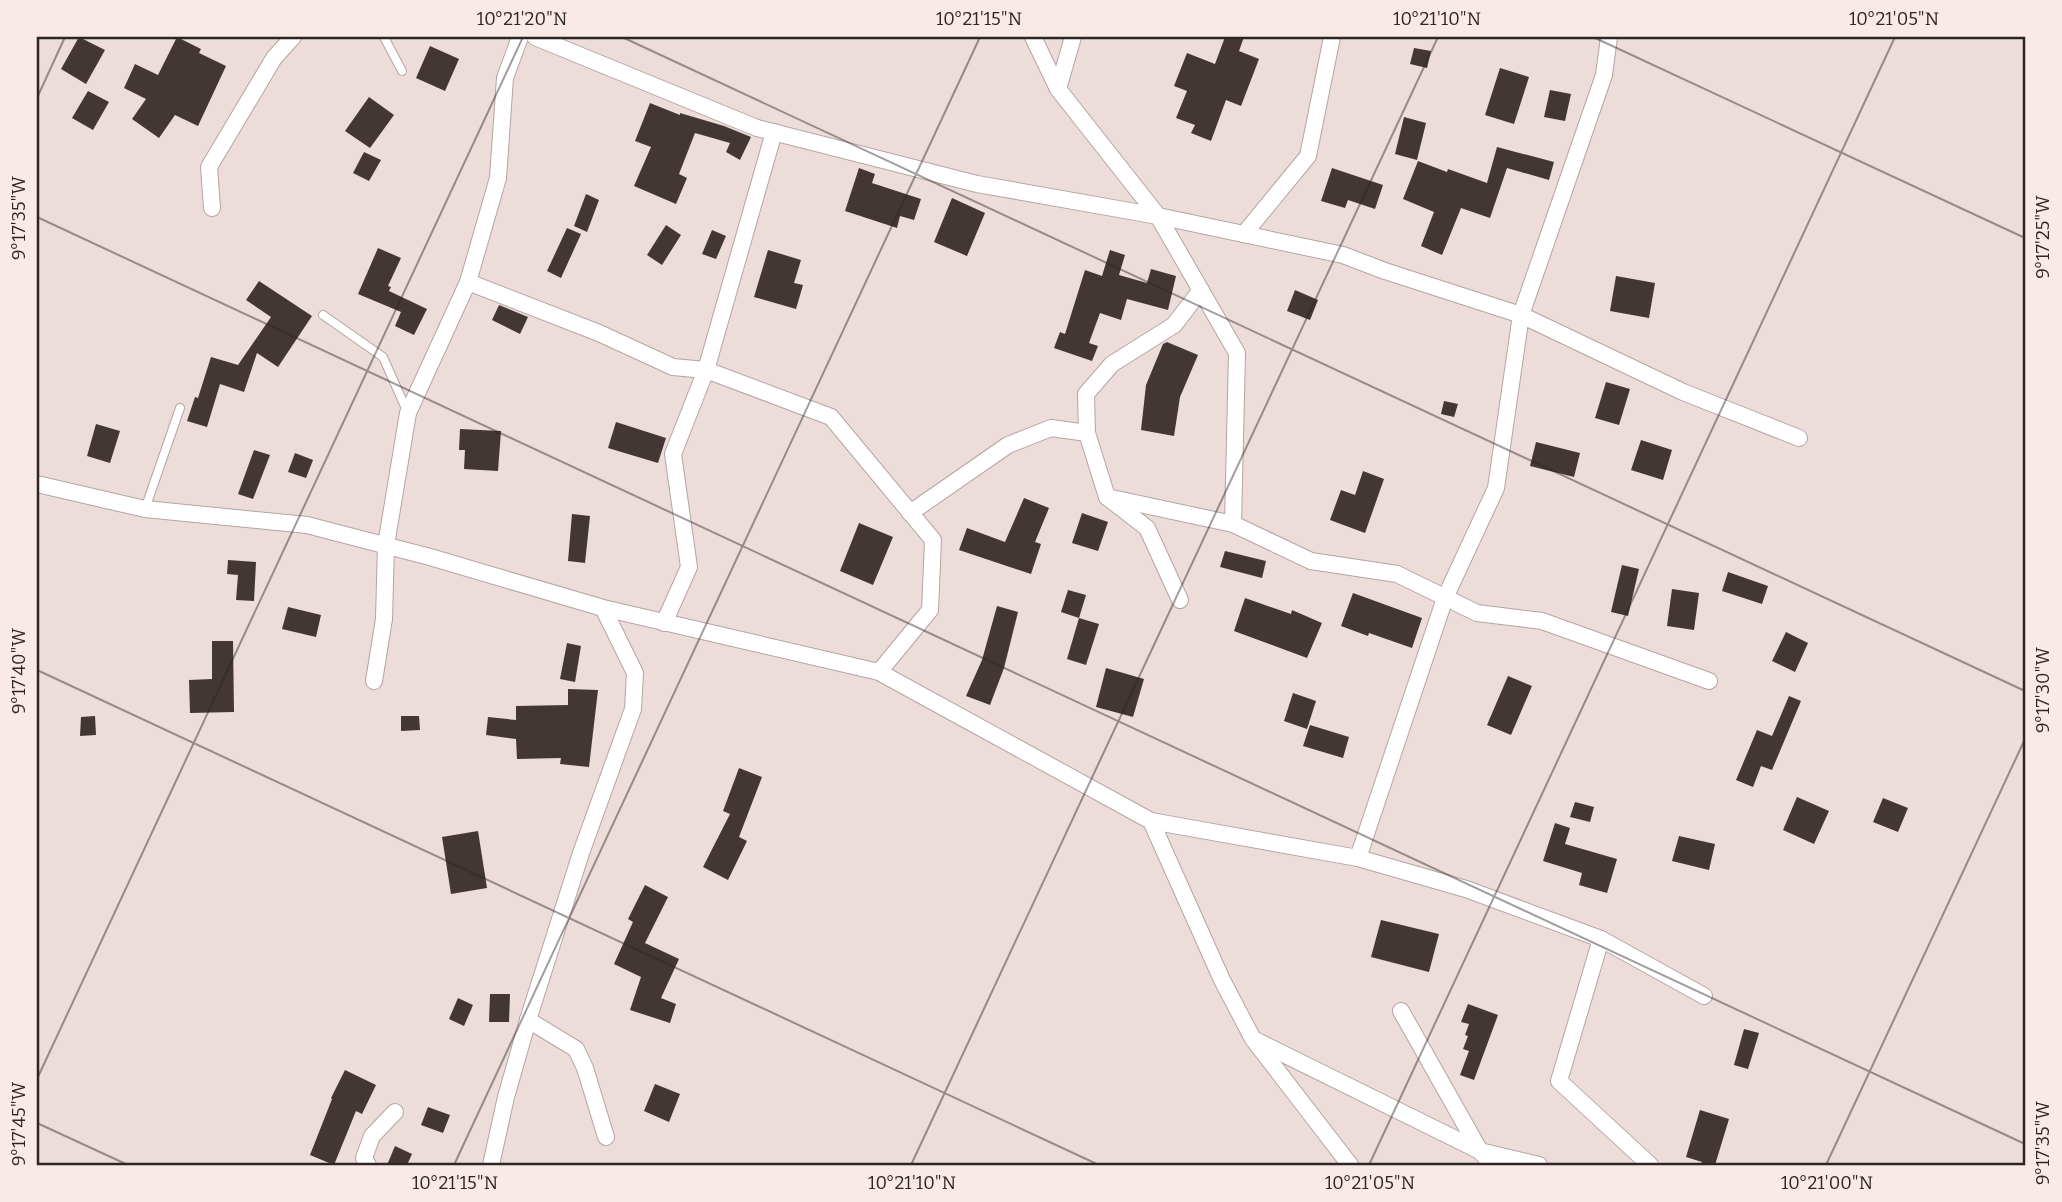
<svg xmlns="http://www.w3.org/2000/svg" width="2062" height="1202" viewBox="0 0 2062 1202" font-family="Bitter,serif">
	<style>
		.building { fill: #423734 }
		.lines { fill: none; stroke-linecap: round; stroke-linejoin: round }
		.service-casing { stroke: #b4a5a2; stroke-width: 10 }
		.minor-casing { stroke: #b4a5a2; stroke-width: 18 }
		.service { stroke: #fff; stroke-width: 8 }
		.minor { stroke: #fff; stroke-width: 16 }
		.ticks { fill: none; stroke: #2c2625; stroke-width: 2; stroke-opacity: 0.45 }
		.neatline { fill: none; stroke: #2c2625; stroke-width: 2.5 }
		.ticks-label { font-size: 18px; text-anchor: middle; fill: #2c2625 }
	</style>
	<rect width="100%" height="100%" fill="#ecddda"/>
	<g class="building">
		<polygon points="79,37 105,50 86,84 61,69"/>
		<polygon points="177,37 201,49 199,53 226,66 198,126 175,115 159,138 132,119 146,99 124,88 135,64 158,75"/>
		<polygon points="1225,37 1244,37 1239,51 1259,59 1241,106 1226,100 1211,141 1191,133 1195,125 1176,118 1187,91 1174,86 1187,53 1215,64"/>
		<polygon points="430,46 459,59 445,91 416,78"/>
		<polygon points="1414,48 1431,51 1427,68 1410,64"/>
		<polygon points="1500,68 1529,77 1514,124 1485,115"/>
		<polygon points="1550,90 1571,94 1565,121 1544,117"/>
		<polygon points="88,91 109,102 93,130 72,118"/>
		<polygon points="369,97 394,115 370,148 345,131"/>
		<polygon points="650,103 680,115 680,113 724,126 751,137 740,160 726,152 730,143 695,133 679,174 687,178 676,204 634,186 651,147 635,141"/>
		<polygon points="1404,117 1426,123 1417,160 1395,154"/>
		<polygon points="1497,147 1554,162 1549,180 1507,168 1490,218 1461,208 1442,255 1421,246 1434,212 1403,199 1418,161 1447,172 1448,169 1487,183"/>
		<polygon points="364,152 381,160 369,181 353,173"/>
		<polygon points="859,168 875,174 872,183 921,199 914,220 900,216 897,228 845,211"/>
		<polygon points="1332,168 1383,185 1375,209 1348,200 1345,208 1321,201"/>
		<polygon points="586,194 599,200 587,232 574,226"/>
		<polygon points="952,198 985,213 967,256 934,242"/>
		<polygon points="666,225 681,235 662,265 647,255"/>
		<polygon points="567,228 581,234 561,278 547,271"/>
		<polygon points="712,230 726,236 716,259 702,254"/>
		<polygon points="378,248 401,258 388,286 391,287 389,291 427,309 414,335 395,326 401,312 358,294"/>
		<polygon points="768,250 801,260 794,283 803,285 796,309 754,297"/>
		<polygon points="1110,250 1125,255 1119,275 1147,283 1151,269 1176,276 1168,310 1127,299 1121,320 1100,313 1089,343 1098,346 1092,361 1054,348 1060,332 1065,334 1085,270 1102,276"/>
		<polygon points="1616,276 1655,283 1649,318 1610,311"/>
		<polygon points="259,281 312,316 278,367 257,353 244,392 220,384 207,427 187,421 195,397 198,398 211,357 238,365 271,317 246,300"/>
		<polygon points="1295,290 1318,300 1310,320 1287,311"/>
		<polygon points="499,305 528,317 520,334 492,320"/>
		<polygon points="1167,342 1198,355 1180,397 1174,436 1141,430 1146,385 1163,344"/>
		<polygon points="1606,382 1630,389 1619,425 1595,418"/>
		<polygon points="1444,401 1458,404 1454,417 1441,414"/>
		<polygon points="616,422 666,438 658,463 608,448"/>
		<polygon points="96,424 120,431 110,463 87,456"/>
		<polygon points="460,429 501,431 498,471 464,469 465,450 459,450"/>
		<polygon points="1641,440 1672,450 1663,480 1631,470"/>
		<polygon points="1536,442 1580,453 1574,477 1530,466"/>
		<polygon points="254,450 270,455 253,499 238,494"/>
		<polygon points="295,453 313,460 306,478 288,472"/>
		<polygon points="1363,471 1384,479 1365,533 1330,520 1341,490 1355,495"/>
		<polygon points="1024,498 1049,508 1035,542 1041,544 1031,574 959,550 967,528 1005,542"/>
		<polygon points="1082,513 1108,522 1098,551 1072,543"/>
		<polygon points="572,514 590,516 585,563 568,561"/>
		<polygon points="859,523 893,537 873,585 840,571"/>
		<polygon points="1225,551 1266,561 1262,578 1220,567"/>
		<polygon points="228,560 256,562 254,601 236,600 238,575 227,574"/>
		<polygon points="1622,565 1639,569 1628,616 1611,612"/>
		<polygon points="1728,572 1768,586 1762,604 1722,591"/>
		<polygon points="1672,589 1699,593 1694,630 1667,626"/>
		<polygon points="1068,590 1086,595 1079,618 1061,612"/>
		<polygon points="1353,593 1422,618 1412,648 1369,633 1368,636 1341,626"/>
		<polygon points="1245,598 1291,614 1292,610 1322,623 1307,658 1234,631"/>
		<polygon points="997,606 1018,612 1004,668 990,705 966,696 982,660"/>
		<polygon points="288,607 321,615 316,637 282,629"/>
		<polygon points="1079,618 1099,624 1086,665 1067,659"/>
		<polygon points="1786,632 1808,643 1795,672 1772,661"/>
		<polygon points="212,641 233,641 234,712 190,713 189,680 212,679"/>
		<polygon points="567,643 581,646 575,682 560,679"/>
		<polygon points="1106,668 1144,679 1133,717 1096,707"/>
		<polygon points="1508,676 1532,686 1511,735 1487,725"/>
		<polygon points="568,689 598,690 589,767 560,764 561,758 517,759 516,739 486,735 488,717 516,720 516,706 568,705"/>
		<polygon points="1293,693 1316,701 1307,729 1284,721"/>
		<polygon points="1789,696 1801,701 1772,770 1761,766 1753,787 1736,780 1757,730 1772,736"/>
		<polygon points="95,716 96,735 80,736 81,717"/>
		<polygon points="401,716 419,716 420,730 401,731"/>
		<polygon points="1310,725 1349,737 1343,758 1303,746"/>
		<polygon points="739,768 762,777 739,837 747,841 728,880 703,867 730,814 723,811"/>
		<polygon points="1797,797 1829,811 1814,844 1783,830"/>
		<polygon points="1883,798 1908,808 1898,832 1873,822"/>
		<polygon points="1575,802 1594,807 1590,822 1570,817"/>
		<polygon points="1555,823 1570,828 1565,844 1617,859 1607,893 1579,885 1582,873 1543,861"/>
		<polygon points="478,831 487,888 451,894 442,837"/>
		<polygon points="1679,836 1715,844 1709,870 1672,861"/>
		<polygon points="645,885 668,897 645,943 679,959 661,998 676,1004 670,1023 630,1010 641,977 614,964 633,922 628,919"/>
		<polygon points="1381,920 1439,934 1429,972 1371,957"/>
		<polygon points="490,994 510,994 509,1022 489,1022"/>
		<polygon points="458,998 473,1005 464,1026 449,1019"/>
		<polygon points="1468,1004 1498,1015 1474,1080 1460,1075 1469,1051 1463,1049 1468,1036 1465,1035 1469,1024 1461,1022"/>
		<polygon points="1744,1029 1759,1033 1748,1069 1734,1065"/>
		<polygon points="345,1070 376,1085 362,1114 356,1111 334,1165 310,1155 332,1099 331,1098"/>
		<polygon points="655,1084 680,1094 669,1122 644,1111"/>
		<polygon points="428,1107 450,1115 443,1133 421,1125"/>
		<polygon points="1700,1110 1729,1119 1715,1165 1700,1165 1702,1162 1686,1157"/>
		<polygon points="395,1146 412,1154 407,1165 387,1165"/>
	</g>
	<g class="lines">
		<defs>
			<g id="service">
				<polyline points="384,37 402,71"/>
				<polyline points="323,315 383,357 407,411"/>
				<polyline points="145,509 180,408"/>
			</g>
			<g id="minor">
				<polyline points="535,37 757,128 977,184 1158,216 1343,255 1385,271 1521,315 1683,392 1799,438"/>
				<polyline points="1033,37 1058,89 1158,216 1237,353 1233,524"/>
				<polyline points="1058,89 1073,37"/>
				<polyline points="212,208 209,167 274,58 293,37"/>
				<polyline points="1244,234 1308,156 1332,37"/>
				<polyline points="468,282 599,333 673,367 706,370 831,417 933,540 930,610 879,672"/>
				<polyline points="37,484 145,509 307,525 430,557 603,608 879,672 1151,821 1222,980 1253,1039 1350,1165"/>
				<polyline points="1107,497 1233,524 1311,561 1397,574 1477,613 1542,621 1709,681"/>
				<polyline points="910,513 1008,445 1051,428 1087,433"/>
				<polyline points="1180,600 1147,528 1107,497 1087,433 1086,394 1112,364 1174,325 1201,290"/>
				<polyline points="664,623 689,567 673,454 706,370 774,132"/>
				<polyline points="374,681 384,619 386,545 408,413 468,282 498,178 505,78 520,37"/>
				<polyline points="1151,821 1358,858 1445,598 1496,488 1521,315 1604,75 1609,37"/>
				<polyline points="1358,858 1466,889 1601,939 1559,1081 1650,1165"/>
				<polyline points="1601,939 1704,996"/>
				<polyline points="1401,1011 1480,1151 1492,1165"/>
				<polyline points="528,1020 576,1049 585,1068 606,1137"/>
				<polyline points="1257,1041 1480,1151 1539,1165"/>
				<polyline points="368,1165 364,1158 372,1136 395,1112"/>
				<polyline points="491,1165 506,1097 528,1020 581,853 633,709 635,673 603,608"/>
			</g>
		</defs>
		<use href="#service" class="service-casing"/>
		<use href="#minor" class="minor-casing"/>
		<use href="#service" class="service"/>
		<use href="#minor" class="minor"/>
	</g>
	<path class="ticks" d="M622 37 2025 691M1593 37 2025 238M37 98 65 37M37 217 2025 1144M37 670 1099 1165M37 1079 523 37M37 1123 128 1165M454 1165 980 37M911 1165 1438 37M1369 1165 1895 37M1826 1165 2025 739"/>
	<rect width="2062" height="1202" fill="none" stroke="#faeae7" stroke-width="77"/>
	<rect x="38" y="38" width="1986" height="1126" class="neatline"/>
	<g class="ticks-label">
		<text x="522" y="25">10°21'20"N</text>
		<text x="979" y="25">10°21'15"N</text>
		<text x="1437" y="25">10°21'10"N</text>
		<text x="1894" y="25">10°21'05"N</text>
		<text transform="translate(19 218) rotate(-90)" y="6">9°17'35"W</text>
		<text transform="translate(2043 237) rotate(-90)" y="6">9°17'25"W</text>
		<text transform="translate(19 671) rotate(-90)" y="6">9°17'40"W</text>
		<text transform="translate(2043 690) rotate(-90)" y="6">9°17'30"W</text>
		<text transform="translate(19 1124) rotate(-90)" y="6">9°17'45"W</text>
		<text transform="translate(2043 1143) rotate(-90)" y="6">9°17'35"W</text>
		<text x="455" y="1189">10°21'15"N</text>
		<text x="912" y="1189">10°21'10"N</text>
		<text x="1370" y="1189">10°21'05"N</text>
		<text x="1827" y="1189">10°21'00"N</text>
	</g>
</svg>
